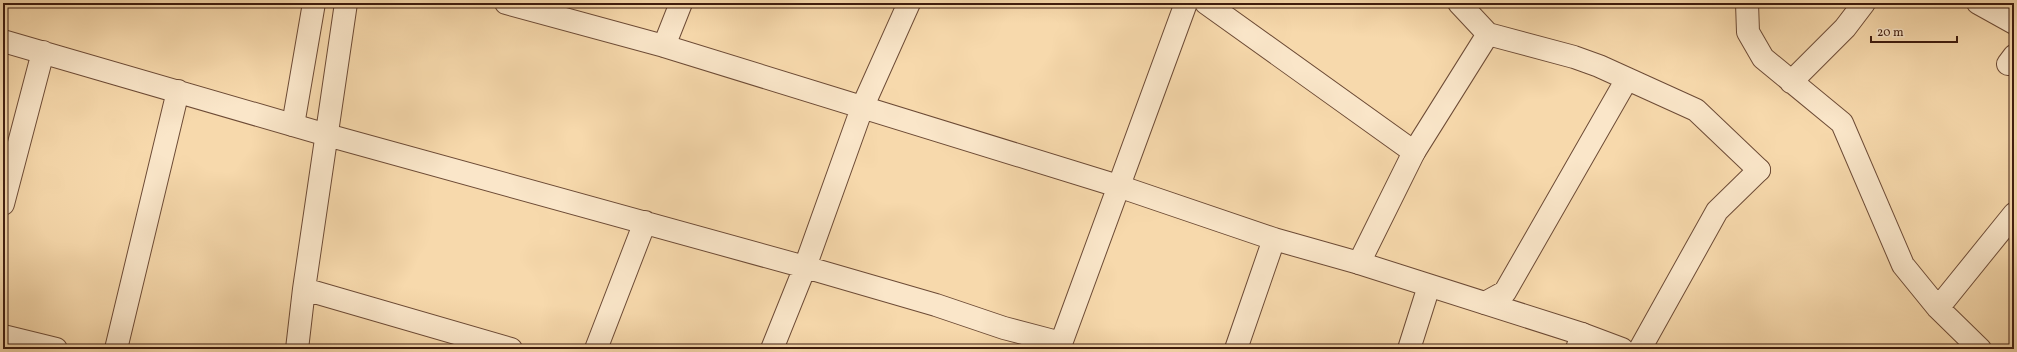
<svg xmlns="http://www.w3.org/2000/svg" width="2017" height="352" font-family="Vollkorn,serif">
  <rect width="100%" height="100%" fill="#f7d9ac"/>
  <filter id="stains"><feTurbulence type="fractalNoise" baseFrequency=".005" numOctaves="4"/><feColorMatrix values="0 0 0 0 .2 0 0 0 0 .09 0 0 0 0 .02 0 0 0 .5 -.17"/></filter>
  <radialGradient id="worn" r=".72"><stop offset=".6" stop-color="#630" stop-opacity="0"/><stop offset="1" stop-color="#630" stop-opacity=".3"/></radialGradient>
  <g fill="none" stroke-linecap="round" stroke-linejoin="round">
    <g stroke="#6d4b36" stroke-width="24">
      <path id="minor" d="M 506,3 L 664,46 L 1118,186 L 1274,239 L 1359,263
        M 1206,3 L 1414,152
        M 1459,3 L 1488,34 L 1574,57 L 1599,66 L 1696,110 L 1759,170
        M 1747,3 L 1748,32 L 1763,58 L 1842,123 L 1903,265 L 1938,308 L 1980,349
        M 1978,3 L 2014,23
        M 3,41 L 327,135 L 805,267 L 936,305 L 1004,328 L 1061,343
        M 664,46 L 681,3
        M 2008,64 L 2014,56
        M 1791,82 L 1845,28 L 1864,3
        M 3,204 L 43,52
        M 304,289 L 346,3
        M 1485,303 L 1505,292 L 1627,79
        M 1938,308 L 2014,214
        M 3,336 L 56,349
        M 116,349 L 178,91
        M 297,349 L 304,289 L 511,349
        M 596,349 L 645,222
        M 772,349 L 805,267 L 862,108 L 909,3
        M 1059,349 L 1186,3
        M 1236,349 L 1274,239
        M 1409,349 L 1429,286
        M 1577,349 L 1582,334"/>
    </g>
    <g stroke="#6d4b36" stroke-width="24">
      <path id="tertiary" d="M 1488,34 L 1414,152 L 1359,263 L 1582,334 L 1622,349
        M 293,125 L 314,3
        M 1640,349 L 1717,211 L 1759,170"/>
    </g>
    <use href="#minor" stroke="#fae6c9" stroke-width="22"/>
    <use href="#tertiary" stroke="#fae6c9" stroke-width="22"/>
  </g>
  <rect width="2017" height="352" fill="none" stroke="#f7d9ac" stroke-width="16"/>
  <rect x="4" y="4" width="2009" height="344" fill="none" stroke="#3f1c0e" stroke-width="2"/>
  <rect x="8" y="8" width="2001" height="336" fill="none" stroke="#3f1c0e"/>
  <path d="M1871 36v6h86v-6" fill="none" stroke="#3f1c0e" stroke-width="2"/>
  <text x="1877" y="36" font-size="12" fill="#3f1c0e" stroke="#fae6c9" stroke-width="3" paint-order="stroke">20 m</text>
  <rect width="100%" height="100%" filter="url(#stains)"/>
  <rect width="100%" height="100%" fill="url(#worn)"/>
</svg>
